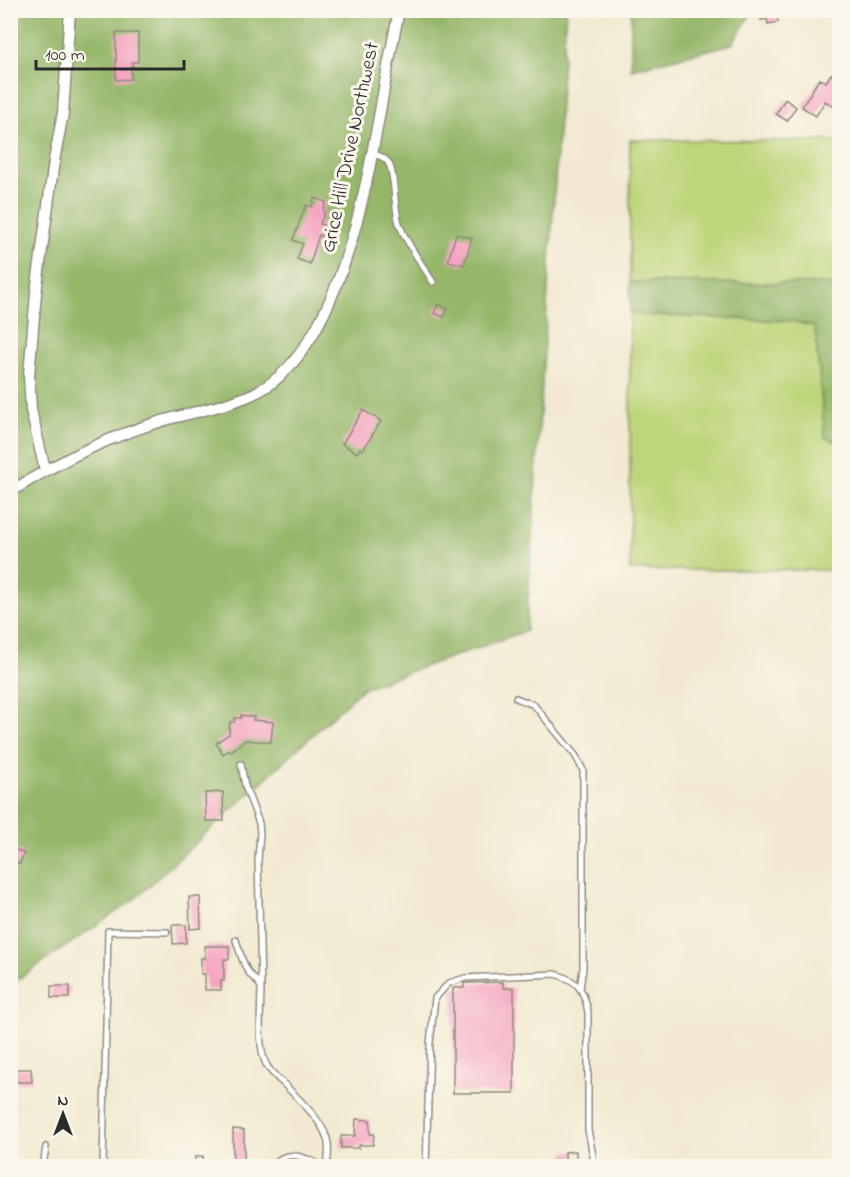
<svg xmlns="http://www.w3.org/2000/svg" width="850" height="1177" font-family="'Indie Flower',sans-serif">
  <rect width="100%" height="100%" fill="#fbf7ec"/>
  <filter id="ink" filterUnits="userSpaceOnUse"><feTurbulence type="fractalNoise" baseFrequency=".0167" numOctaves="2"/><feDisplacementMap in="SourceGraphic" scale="12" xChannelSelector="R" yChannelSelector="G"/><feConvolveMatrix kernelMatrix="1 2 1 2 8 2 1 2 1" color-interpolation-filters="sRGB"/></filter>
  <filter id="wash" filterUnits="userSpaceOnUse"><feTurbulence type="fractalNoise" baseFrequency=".008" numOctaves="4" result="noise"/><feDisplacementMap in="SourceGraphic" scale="24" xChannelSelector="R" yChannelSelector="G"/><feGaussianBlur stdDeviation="1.35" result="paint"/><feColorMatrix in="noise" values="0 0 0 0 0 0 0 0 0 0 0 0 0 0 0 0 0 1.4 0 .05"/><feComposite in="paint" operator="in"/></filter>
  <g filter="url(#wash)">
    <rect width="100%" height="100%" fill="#f2e9d0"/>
    <path fill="#bed67a" stroke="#748052" stroke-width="1.5" d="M 630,140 L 839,141 L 839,284 L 630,282 Z
      M 630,312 L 642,315 L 792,321 L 815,327 L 825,437 L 836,442 L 839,443 L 839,570 L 630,570 Z"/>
    <path fill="#96b76a" stroke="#60714a" stroke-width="1.5" d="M 11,11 L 566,11 L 526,631 L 363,688 L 135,899 L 11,984 Z
      M 631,11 L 631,10 L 753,11 L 732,44 L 631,69 Z
      M 630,282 L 839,284 L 839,443 L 825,437 L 815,327 L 792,321 L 642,315 L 630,312 Z"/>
    <g id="blocks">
      <path fill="#f4a4c0" d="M 760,10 L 776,10 L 778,22 L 768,24 L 767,19 L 761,20 Z
        M 116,33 L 138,33 L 138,62 L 132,62 L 133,66 L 131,66 L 131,79 L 116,80 Z
        M 831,74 L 840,79 L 840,110 L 825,101 L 816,116 L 802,107 L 819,79 L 826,82 Z
        M 785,99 L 796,107 L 787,121 L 776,114 Z
        M 314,198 L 326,202 L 323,211 L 325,212 L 320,224 L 329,226 L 325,237 L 319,235 L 310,264 L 297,259 L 303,244 L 293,240 L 306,205 L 312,207 Z
        M 456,234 L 472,238 L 464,265 L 448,261 Z
        M 438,304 L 448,309 L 444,317 L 434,313 Z
        M 363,410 L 381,421 L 363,450 L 360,448 L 357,453 L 342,444 Z
        M 241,715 L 254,717 L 253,720 L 273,722 L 271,742 L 245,740 L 230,752 L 229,750 L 223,754 L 216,743 L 229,734 L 230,722 L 234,722 L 235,718 L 241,718 Z
        M 223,792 L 224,821 L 206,821 L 205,793 Z
        M 10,848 L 24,853 L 20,864 L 10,861 Z
        M 189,897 L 200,897 L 201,928 L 190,929 Z
        M 172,925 L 186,925 L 186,943 L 173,944 Z
        M 205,946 L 229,946 L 229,959 L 224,959 L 224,981 L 221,981 L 221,990 L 205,990 L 205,974 L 201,974 L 201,958 L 205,958 Z
        M 503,982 L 503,988 L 514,988 L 514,1093 L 453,1093 L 453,988 L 464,988 L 464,983 L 466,983 Z
        M 51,986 L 70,986 L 69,998 L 51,998 Z
        M 16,1069 L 31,1069 L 32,1082 L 16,1082 Z
        M 356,1119 L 370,1120 L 370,1134 L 374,1134 L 373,1145 L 359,1145 L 359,1148 L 341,1148 L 341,1136 L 355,1136 Z
        M 233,1129 L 244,1130 L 244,1161 L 233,1161 Z
        M 576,1151 L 576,1160 L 565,1161 L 565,1152 Z
        M 203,1156 L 204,1166 L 195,1166 L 195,1157 Z"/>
    </g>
  </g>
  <g filter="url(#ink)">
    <use href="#blocks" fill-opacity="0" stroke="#8e8a7e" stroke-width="1.5"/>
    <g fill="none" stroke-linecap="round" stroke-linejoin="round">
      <g stroke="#8e8a7e" stroke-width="8">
        <path id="service" d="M 372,154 C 378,155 384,157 388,162 C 396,174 393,209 400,226 C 408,246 422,264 433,282
          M 516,698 L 534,705 L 575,755 L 583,770 L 583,968 L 580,989
          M 241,764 L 245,786 L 259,823 L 260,833 L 258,860 L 261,985
          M 236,940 C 239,950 242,961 247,970 C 251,977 257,980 261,987 C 261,1007 257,1047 266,1064 C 270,1072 278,1079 285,1085 C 299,1100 325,1122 328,1143 C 329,1151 328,1159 327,1166
          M 43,1166 L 46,1147
          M 103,1166 L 108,931 L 167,932
          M 273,1166 C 286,1148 306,1157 322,1166
          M 426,1166 L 430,1043 L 435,998 L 449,983 L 465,978 L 555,974 C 578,980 584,990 588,1012 L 588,1130 L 595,1166"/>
      </g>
      <g stroke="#8e8a7e" stroke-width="13">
        <path id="minor" d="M 45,470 L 31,410 L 29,375 L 36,293 L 54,161 L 63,113 L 70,10
          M 10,492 C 59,461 107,437 162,421 C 192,412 225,407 253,394 C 339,354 367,184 382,100 C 387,70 393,40 399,10"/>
      </g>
      <use href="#service" stroke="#fff" stroke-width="5"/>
      <use href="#minor" stroke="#fff" stroke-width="10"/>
    </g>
  </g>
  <g text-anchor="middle" stroke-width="6" stroke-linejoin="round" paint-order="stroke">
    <g font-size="21" fill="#2b2b2b" stroke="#fbf7ec">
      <text transform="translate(349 147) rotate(-78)" y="7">Grice Hill Drive Northwest</text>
    </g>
  </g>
  <rect width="850" height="1177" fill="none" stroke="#fbf7ec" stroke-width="36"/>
  <g transform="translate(63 1114)" stroke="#fbf7ec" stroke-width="4.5" paint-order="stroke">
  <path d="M0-4.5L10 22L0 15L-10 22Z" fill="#2b2b2b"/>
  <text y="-9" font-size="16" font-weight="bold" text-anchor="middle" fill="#2b2b2b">N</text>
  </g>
  <path d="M36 60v9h148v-9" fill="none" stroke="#2b2b2b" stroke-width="3"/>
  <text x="45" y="60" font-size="18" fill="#2b2b2b" stroke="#fbf7ec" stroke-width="4.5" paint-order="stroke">100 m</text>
</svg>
